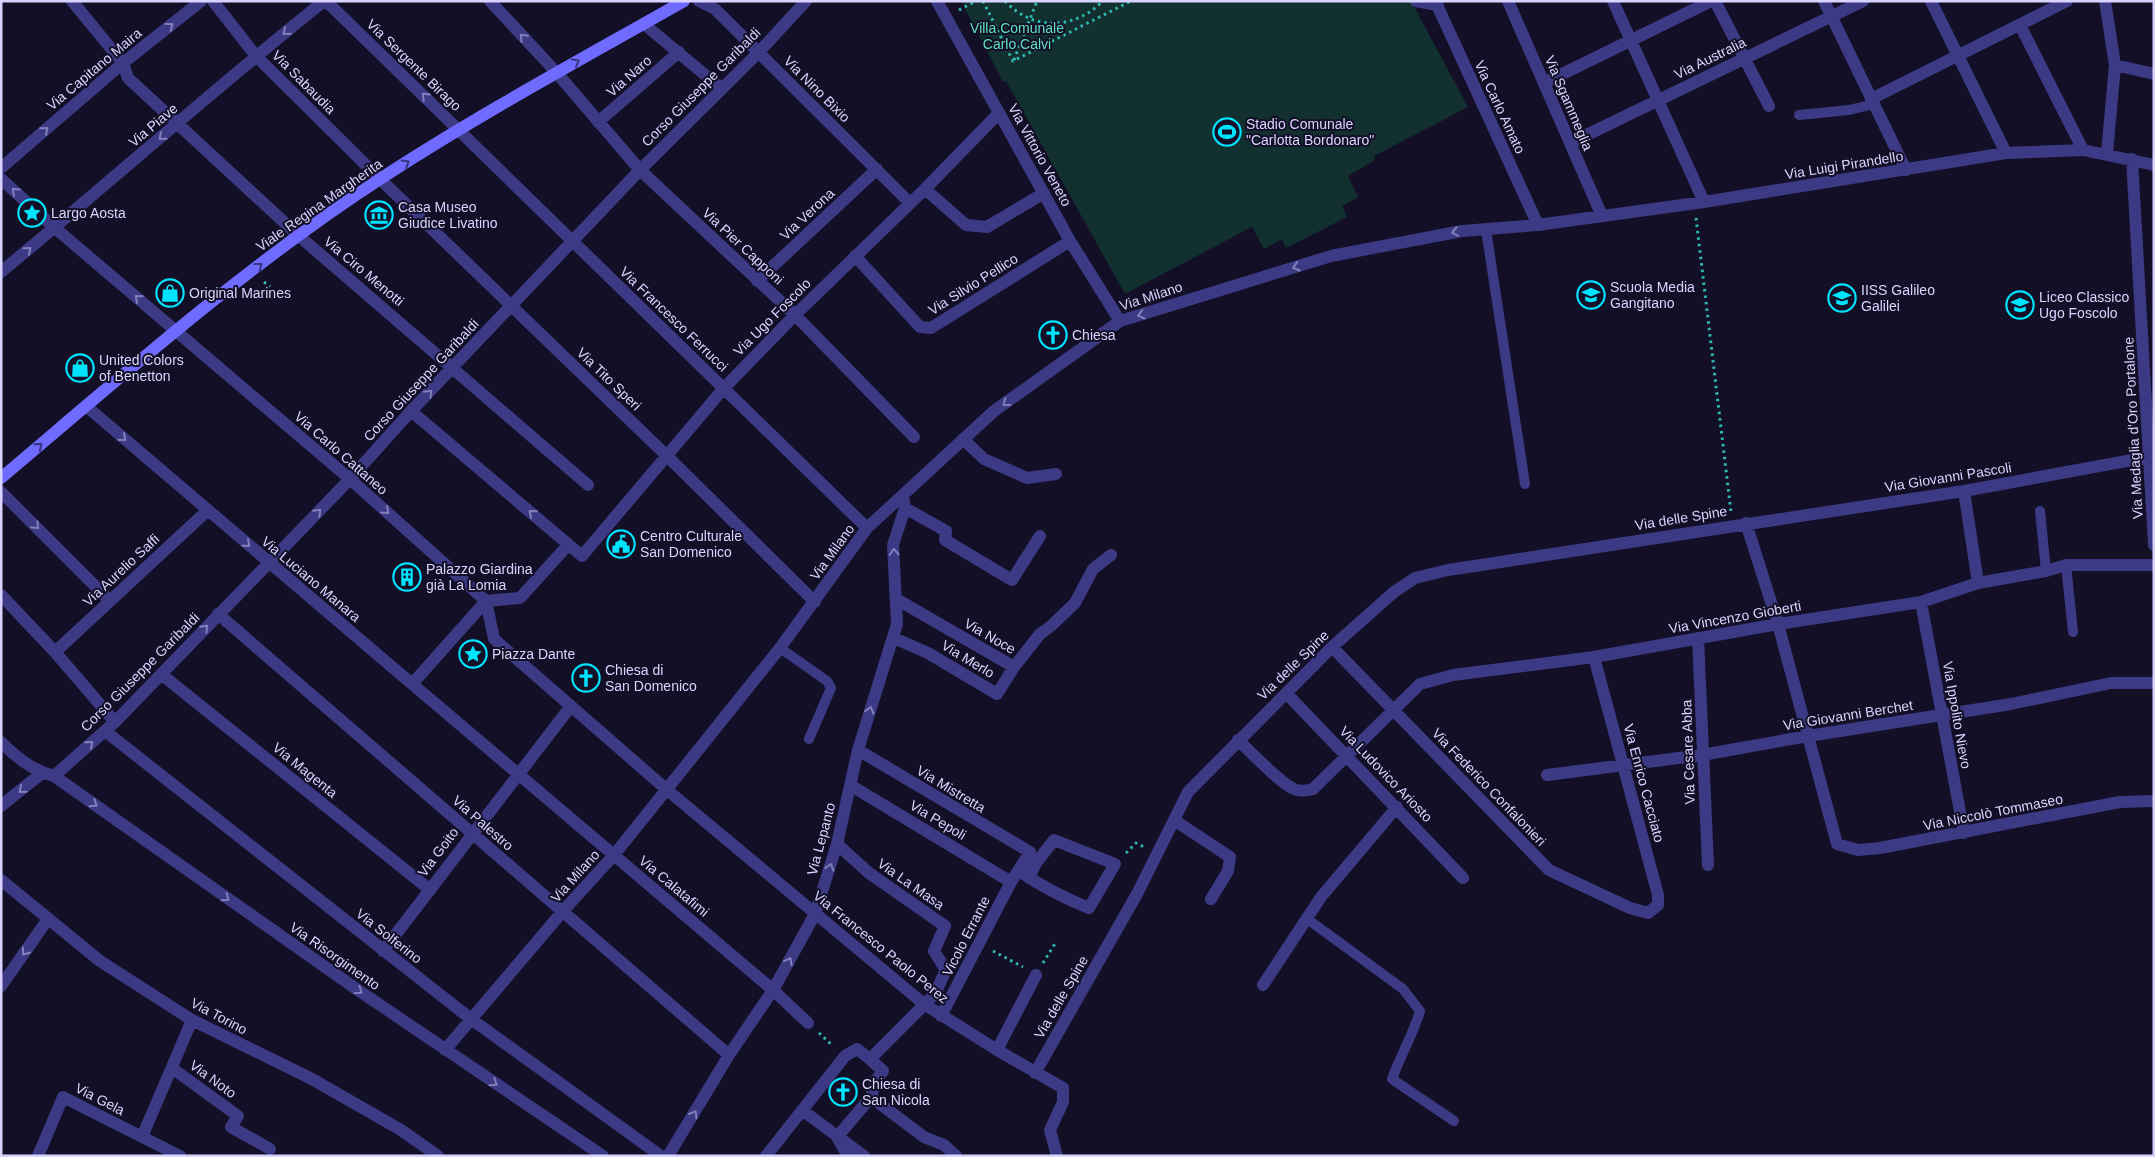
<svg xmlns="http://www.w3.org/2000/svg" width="2155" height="1157" font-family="Helvetica,sans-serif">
  <rect width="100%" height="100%" fill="#130f26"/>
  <path fill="#12302f" d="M 961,1 L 1411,1 L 1468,107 L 1374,156 L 1375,160 L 1348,176 L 1358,197 L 1342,206 L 1347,217 L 1286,248 L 1282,239 L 1264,249 L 1252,227 L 1125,294 L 1006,81 L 1003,82 Z"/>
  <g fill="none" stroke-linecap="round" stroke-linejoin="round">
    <path stroke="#2fb8b0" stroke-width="3" stroke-dasharray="2.5 4" stroke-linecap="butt" d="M 983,1 L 1013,61 L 1131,1
      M 1005,1 C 1033,31 1074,30 1103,1
      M 959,10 L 976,1
      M 1014,60 L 1037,1
      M 1696,218 L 1731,512
      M 264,282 L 270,287
      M 1126,853 L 1136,843 L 1144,847
      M 993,951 L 1023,967
      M 1043,963 L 1056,942
      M 819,1033 L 833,1046"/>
    <path stroke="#3d3a85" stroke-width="10" d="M 1799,115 L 1849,110 L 1874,104
      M 1486,230 L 1525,484
      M 2040,511 L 2046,571
      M 2066,565 L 2073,632
      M 780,648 L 827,681 L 831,688 L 809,739
      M 1306,918 L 1403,989 L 1420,1011 C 1413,1035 1400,1056 1392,1079 L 1454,1121"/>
    <path stroke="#3d3a85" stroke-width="12" d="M 72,1 L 123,63 L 128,78 L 299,236 L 588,485
      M 213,1 L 256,56 L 380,179 L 667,456 L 815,602
      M 326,1 L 867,528
      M 490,1 L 556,72 L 640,170 L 795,315 L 914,437
      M 699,1 L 715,9 L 910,203
      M 937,1 L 1070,241 L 1120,321
      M 1416,1 L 1437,5
      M 1438,1 L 1437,5 L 1538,225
      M 1508,1 L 1602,216
      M 1613,1 L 1704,202
      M 1715,1 L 1769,106
      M 1824,1 L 1906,170
      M 1931,1 L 2006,153
      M 2105,1 L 2115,65 L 2107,153
      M 644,24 L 722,89
      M 2020,25 L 2083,150
      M 2115,65 L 2154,74
      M 1544,83 L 1711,1
      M 1871,99 L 2067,1
      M 598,122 L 679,52
      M 1570,143 L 1863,1
      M 2132,159 L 2154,545
      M 1,168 L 123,63 L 201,1
      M 1,179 L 55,228 L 350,479 L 486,601
      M 925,189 L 966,225 L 987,227 L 1044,193
      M 855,256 L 920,327 L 931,328 L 1070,241
      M 1,272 C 109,183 214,89 324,1
      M 757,281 L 877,169
      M 86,406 C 314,602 544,795 773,990 L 808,1023
      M 411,411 L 582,556 L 724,388 L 795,315 L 925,189 L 999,113
      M 963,439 L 984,459 L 1027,478 L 1056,474
      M 1964,491 L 1978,583
      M 1,492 L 110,601
      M 905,508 L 946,531 L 945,540 L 1012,580 L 1040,536
      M 1746,523 L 1778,624 L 1837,844 L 1858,850 L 1880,848 L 2120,802 L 2154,801
      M 1,595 L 55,652 L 115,722
      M 898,600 L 1014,667 L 1040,634 L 1051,626 L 1075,603 L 1093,569 L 1111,555
      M 486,601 L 494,639 L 666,789 L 924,1004 L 997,1050 L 1063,1088 L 1063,1102 L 1050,1130 L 1057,1156
      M 1921,602 L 1964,833
      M 218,614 L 729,1055
      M 894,638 L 928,653 L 997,694 L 1014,667
      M 1698,638 L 1708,865
      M 1332,647 L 1549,870 L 1630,908 L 1648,913 L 1658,905 L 1658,895 L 1594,657
      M 55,652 L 208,510
      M 161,674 L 429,889
      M 413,683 L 486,601 L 520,598 L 568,545
      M 1286,693 L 1463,878
      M 105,731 L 471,1019 L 661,1156
      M 1238,740 C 1250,751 1281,784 1294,789 C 1300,792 1306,791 1313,789 L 1420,684 L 1453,675 L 1594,657 L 1778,624 L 1921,602 L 1978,583 L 2046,571 L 2066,565 L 2154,565
      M 1,742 C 17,758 32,770 54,776 L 355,988 L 603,1156
      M 858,750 L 1030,852 L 1011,882 L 941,1016
      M 1547,775 L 1702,755 L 1808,736 L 2011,704 L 2111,683 L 2154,683
      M 54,776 L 115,722 L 350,479 L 411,411 L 640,170 L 759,52 L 806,1
      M 850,785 L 1011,882
      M 1,806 L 42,773
      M 1174,820 L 1230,857 L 1228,871 L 1211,899
      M 1019,871 C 1041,886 1064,898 1089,908 L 1115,864 L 1054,840 L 1036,863 L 1029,878
      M 1,880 L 100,961 L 192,1020 L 312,1079 L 401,1130 L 438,1156
      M 383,951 L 571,706
      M 1263,985 L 1321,897 L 1397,807
      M 1,986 L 48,919
      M 445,1050 L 563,911 L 614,855 L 780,648 L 867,528 L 994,411 L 1120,321 L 1331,256 L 1462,231 L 1538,225 L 1704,202 L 2006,153 L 2083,150 L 2154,165
      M 997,1050 L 1036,975
      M 172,1068 L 238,1116 L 231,1127 L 270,1149
      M 1035,1073 L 1137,894 L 1188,792 L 1332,647 L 1394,592 L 1415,578 L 1448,570 L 1964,491 L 2154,456
      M 871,1097 L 924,1137 L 944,1145 L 956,1156
      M 802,1110 L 864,1156
      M 142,1137 L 192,1020
      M 38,1156 L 63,1097 L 180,1156
      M 668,1156 L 729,1055 L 773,990 L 815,914 L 837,844 L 858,750 L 897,624 L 893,545 L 905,508 L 903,496
      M 766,1156 L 845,1056 L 857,1049 L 870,1059 L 935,994 L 946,970 L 934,951 L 945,926 L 869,873 L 837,844
      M 848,1156 L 837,1137 L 871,1097 L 876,1080 L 883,1071 L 870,1059"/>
    <path stroke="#6f6bff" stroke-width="12" d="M 1,478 C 124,374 245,267 380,179 C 478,115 582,59 684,1"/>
  </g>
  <defs><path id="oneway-chevron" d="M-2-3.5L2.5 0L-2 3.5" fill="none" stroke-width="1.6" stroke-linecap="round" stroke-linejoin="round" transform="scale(1.25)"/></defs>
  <g stroke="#837fbc">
    <use href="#oneway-chevron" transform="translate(170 26) rotate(-38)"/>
    <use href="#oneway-chevron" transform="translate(286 32) rotate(141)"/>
    <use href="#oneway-chevron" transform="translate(523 37) rotate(-133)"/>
    <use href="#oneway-chevron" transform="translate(425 96) rotate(-136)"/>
    <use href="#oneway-chevron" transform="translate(45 130) rotate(-41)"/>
    <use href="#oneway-chevron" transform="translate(162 137) rotate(140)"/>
    <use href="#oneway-chevron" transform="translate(15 191) rotate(-138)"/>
    <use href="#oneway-chevron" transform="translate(1455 232) rotate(169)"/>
    <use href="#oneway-chevron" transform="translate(28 250) rotate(-40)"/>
    <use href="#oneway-chevron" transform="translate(1296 267) rotate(163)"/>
    <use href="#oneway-chevron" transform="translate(138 298) rotate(-140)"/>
    <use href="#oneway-chevron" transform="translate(1141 315) rotate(163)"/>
    <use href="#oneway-chevron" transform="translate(429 393) rotate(-46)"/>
    <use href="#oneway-chevron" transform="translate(1006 403) rotate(144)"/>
    <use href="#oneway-chevron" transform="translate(123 438) rotate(41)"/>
    <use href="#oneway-chevron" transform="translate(386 511) rotate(42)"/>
    <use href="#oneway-chevron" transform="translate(318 512) rotate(-46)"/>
    <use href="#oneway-chevron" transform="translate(532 513) rotate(-140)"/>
    <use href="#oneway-chevron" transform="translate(36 526) rotate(45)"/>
    <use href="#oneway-chevron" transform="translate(247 544) rotate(41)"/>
    <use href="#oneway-chevron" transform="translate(894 552) rotate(-93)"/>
    <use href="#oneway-chevron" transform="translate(205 628) rotate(-46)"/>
    <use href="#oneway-chevron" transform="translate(870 710) rotate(-73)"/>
    <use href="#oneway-chevron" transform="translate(90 744) rotate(-41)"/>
    <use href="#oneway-chevron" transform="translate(22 790) rotate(141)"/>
    <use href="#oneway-chevron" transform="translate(94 804) rotate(35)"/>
    <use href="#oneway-chevron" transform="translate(830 867) rotate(-72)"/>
    <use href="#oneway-chevron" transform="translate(226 898) rotate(35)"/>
    <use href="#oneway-chevron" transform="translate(25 952) rotate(125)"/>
    <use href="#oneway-chevron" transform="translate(789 961) rotate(-61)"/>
    <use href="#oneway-chevron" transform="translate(359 991) rotate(35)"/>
    <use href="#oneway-chevron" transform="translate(494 1083) rotate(34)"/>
    <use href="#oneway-chevron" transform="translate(694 1114) rotate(-59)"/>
  </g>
  <g stroke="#38347d">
    <use href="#oneway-chevron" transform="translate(576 62) rotate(-29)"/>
    <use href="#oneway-chevron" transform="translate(406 163) rotate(-31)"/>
    <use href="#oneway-chevron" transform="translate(259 266) rotate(-38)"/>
    <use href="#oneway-chevron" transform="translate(39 446) rotate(-40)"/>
  </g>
  <defs>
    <g id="stadium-ring" transform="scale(1.4375)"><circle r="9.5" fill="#130f26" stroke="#00e5ff" stroke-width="1.5"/><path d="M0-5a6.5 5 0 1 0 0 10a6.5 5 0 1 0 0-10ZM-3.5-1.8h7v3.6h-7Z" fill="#00e5ff"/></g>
    <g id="sight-ring" transform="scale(1.4375)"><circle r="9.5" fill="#130f26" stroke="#00e5ff" stroke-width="1.5"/><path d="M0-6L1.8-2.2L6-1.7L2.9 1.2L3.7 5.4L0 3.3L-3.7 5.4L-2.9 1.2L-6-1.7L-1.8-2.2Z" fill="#00e5ff"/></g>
    <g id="museum-ring" transform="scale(1.4375)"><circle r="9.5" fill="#130f26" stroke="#00e5ff" stroke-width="1.5"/><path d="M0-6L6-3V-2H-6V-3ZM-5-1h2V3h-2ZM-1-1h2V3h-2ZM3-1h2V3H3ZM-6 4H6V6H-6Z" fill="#00e5ff"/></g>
    <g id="shop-ring" transform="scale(1.4375)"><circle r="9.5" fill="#130f26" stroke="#00e5ff" stroke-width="1.5"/><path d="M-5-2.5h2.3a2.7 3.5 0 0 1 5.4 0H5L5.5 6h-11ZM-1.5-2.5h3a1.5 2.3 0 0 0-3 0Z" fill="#00e5ff"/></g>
    <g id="school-ring" transform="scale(1.4375)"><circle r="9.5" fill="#130f26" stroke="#00e5ff" stroke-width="1.5"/><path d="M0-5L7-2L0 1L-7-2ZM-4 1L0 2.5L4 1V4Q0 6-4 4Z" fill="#00e5ff"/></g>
    <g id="church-ring" transform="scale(1.4375)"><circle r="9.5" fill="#130f26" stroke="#00e5ff" stroke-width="1.5"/><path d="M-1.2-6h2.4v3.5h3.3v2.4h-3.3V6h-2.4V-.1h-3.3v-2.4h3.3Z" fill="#00e5ff"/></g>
    <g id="civic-ring" transform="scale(1.4375)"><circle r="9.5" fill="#130f26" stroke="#00e5ff" stroke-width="1.5"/><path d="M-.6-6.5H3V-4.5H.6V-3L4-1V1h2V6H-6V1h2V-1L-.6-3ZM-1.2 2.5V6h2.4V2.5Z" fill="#00e5ff"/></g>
    <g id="building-ring" transform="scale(1.4375)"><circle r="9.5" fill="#130f26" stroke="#00e5ff" stroke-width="1.5"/><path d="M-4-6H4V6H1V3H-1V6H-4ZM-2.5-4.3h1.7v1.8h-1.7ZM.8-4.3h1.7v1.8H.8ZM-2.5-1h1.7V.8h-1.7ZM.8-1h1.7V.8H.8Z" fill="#00e5ff"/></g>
  </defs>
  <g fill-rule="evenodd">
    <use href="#stadium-ring" x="1227" y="132"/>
    <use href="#sight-ring" x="32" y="213"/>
    <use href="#museum-ring" x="379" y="215"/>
    <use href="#shop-ring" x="170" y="293"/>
    <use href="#school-ring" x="1591" y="295"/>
    <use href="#school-ring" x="1842" y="298"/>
    <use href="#school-ring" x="2020" y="305"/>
    <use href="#church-ring" x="1053" y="335"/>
    <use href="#shop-ring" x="80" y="368"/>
    <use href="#civic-ring" x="621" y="544"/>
    <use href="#building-ring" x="407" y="577"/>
    <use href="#sight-ring" x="473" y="654"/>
    <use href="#church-ring" x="586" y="678"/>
    <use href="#church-ring" x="843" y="1092"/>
  </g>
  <g text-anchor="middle" stroke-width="4" stroke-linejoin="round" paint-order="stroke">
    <g font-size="14" fill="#5fe0c0" stroke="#130f26">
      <text x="1017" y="33">Villa Comunale<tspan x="1017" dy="16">Carlo Calvi</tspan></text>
    </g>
    <g font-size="14" fill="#d9d4ff" stroke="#130f26">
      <text transform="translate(1710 58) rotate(-26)" y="5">Via Australia</text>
      <text transform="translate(414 65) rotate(44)" y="5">Via Sergente Birago</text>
      <text transform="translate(94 69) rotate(-40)" y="5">Via Capitano Maira</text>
      <text transform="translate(629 76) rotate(-41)" y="5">Via Naro</text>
      <text transform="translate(304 82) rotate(45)" y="5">Via Sabaudia</text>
      <text transform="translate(701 87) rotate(-45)" y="5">Corso Giuseppe Garibaldi</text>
      <text transform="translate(817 89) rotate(45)" y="5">Via Nino Bixio</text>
      <text transform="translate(1569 103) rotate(67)" y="5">Via Sgammeglia</text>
      <text transform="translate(1500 107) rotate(65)" y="5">Via Carlo Amato</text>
      <text transform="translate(153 125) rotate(-40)" y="5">Via Piave</text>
      <text transform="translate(1040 155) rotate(61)" y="5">Via Vittorio Veneto</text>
      <text transform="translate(1844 165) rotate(-9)" y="5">Via Luigi Pirandello</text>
      <text transform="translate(319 205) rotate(-35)" y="5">Viale Regina Margherita</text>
      <text transform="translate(807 214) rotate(-43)" y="5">Via Verona</text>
      <text transform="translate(743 246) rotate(43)" y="5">Via Pier Capponi</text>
      <text transform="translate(364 271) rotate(40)" y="5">Via Ciro Menotti</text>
      <text transform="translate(973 284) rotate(-32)" y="5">Via Silvio Pellico</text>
      <text transform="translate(1151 296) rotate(-18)" y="5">Via Milano</text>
      <text transform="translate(772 317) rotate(-45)" y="5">Via Ugo Foscolo</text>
      <text transform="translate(674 319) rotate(44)" y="5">Via Francesco Ferrucci</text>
      <text transform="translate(609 379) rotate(44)" y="5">Via Tito Speri</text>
      <text transform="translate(421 380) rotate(-47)" y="5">Corso Giuseppe Garibaldi</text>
      <text transform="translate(2133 428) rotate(-93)" y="5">Via Medaglia d'Oro Portalone</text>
      <text transform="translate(341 453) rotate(41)" y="5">Via Carlo Cattaneo</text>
      <text transform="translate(1948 477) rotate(-9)" y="5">Via Giovanni Pascoli</text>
      <text transform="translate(1681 518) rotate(-9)" y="5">Via delle Spine</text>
      <text transform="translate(832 552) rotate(-54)" y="5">Via Milano</text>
      <text transform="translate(121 570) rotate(-43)" y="5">Via Aurelio Saffi</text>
      <text transform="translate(311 579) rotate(40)" y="5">Via Luciano Manara</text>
      <text transform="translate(1735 617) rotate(-10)" y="5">Via Vincenzo Gioberti</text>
      <text transform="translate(990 636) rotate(30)" y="5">Via Noce</text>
      <text transform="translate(968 659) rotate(31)" y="5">Via Merlo</text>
      <text transform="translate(1293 665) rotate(-44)" y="5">Via delle Spine</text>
      <text transform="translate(140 672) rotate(-45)" y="5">Corso Giuseppe Garibaldi</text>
      <text transform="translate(1848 715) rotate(-9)" y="5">Via Giovanni Berchet</text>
      <text transform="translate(1957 715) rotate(80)" y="5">Via Ippolito Nievo</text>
      <text transform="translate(1688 752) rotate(-92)" y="5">Via Cesare Abba</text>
      <text transform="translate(305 770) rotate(39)" y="5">Via Magenta</text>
      <text transform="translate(1386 774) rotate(46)" y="5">Via Ludovico Ariosto</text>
      <text transform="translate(1644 783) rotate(75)" y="5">Via Enrico Cacciato</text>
      <text transform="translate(1489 787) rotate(46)" y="5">Via Federico Confalonieri</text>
      <text transform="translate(951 789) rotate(31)" y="5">Via Mistretta</text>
      <text transform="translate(1993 812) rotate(-11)" y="5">Via Niccolò Tommaseo</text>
      <text transform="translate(938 820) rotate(31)" y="5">Via Pepoli</text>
      <text transform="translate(483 823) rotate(41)" y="5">Via Palestro</text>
      <text transform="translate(821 839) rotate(-75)" y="5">Via Lepanto</text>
      <text transform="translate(438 852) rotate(-53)" y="5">Via Goito</text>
      <text transform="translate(575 876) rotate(-48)" y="5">Via Milano</text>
      <text transform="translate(911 884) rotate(35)" y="5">Via La Masa</text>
      <text transform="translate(674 886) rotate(40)" y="5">Via Calatafimi</text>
      <text transform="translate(389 936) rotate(38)" y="5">Via Solferino</text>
      <text transform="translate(966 936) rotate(-63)" y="5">Vicolo Errante</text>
      <text transform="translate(881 947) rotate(39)" y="5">Via Francesco Paolo Perez</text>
      <text transform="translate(335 956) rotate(35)" y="5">Via Risorgimento</text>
      <text transform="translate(1061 997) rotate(-60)" y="5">Via delle Spine</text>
      <text transform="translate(219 1016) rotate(28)" y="5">Via Torino</text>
      <text transform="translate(213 1079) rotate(36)" y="5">Via Noto</text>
      <text transform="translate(100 1099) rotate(27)" y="5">Via Gela</text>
    </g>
    <g font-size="14" fill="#d9d4ff" stroke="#130f26" text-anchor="start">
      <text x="1246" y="129">Stadio Comunale<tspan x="1246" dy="16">"Carlotta Bordonaro"</tspan></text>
      <text x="398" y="212">Casa Museo<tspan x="398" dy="16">Giudice Livatino</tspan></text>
      <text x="51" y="218">Largo Aosta</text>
      <text x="1610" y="292">Scuola Media<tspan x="1610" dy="16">Gangitano</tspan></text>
      <text x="1861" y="295">IISS Galileo<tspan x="1861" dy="16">Galilei</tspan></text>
      <text x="189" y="298">Original Marines</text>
      <text x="2039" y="302">Liceo Classico<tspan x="2039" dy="16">Ugo Foscolo</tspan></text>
      <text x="1072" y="340">Chiesa</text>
      <text x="99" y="365">United Colors<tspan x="99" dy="16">of Benetton</tspan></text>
      <text x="640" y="541">Centro Culturale<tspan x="640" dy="16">San Domenico</tspan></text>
      <text x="426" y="574">Palazzo Giardina<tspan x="426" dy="16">già La Lomia</tspan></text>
      <text x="492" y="659">Piazza Dante</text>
      <text x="605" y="675">Chiesa di<tspan x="605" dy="16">San Domenico</tspan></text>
      <text x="862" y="1089">Chiesa di<tspan x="862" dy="16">San Nicola</tspan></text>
    </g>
  </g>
  <rect width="2155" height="1157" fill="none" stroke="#d9d4ff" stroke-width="5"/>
</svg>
